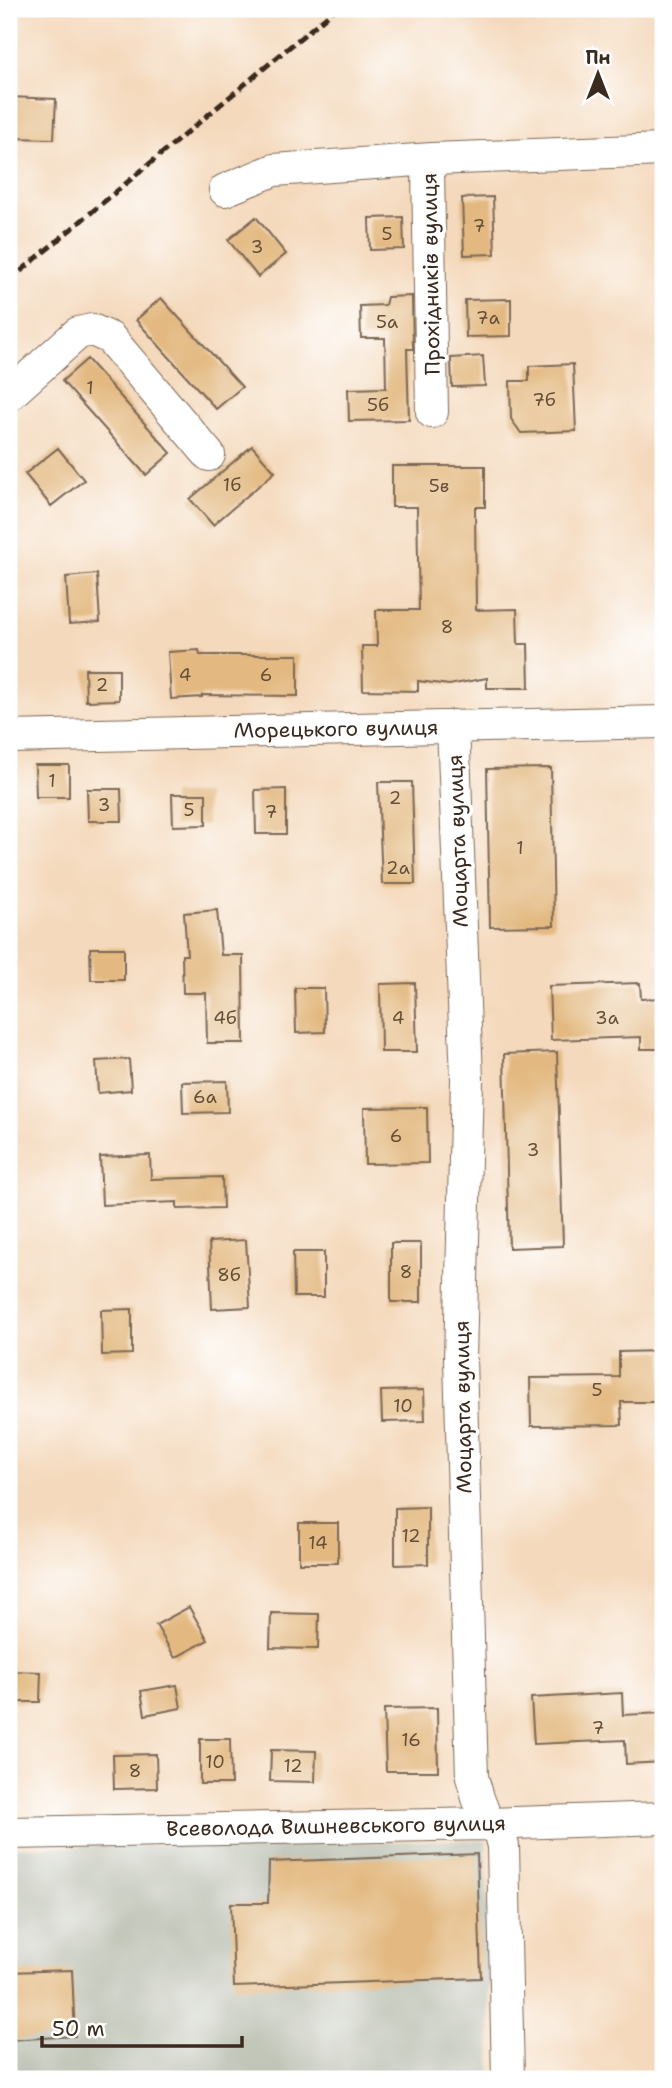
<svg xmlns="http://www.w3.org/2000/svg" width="672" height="2088" font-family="'Shantell Sans',sans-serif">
  <rect width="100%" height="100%" fill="#fff"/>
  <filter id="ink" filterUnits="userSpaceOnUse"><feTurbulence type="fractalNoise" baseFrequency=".0143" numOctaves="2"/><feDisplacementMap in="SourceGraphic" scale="14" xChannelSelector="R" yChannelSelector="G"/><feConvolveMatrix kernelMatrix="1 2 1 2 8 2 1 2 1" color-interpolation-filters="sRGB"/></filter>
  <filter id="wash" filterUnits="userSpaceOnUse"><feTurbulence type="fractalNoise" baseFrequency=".00686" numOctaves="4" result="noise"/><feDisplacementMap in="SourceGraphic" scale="28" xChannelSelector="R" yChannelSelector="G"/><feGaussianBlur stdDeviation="1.57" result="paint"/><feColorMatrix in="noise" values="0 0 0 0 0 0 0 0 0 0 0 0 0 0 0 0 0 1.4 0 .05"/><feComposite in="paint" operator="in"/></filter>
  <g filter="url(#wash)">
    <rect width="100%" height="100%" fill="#f4d9bc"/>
    <path fill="#c2c6b9" d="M 486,1840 L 491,2079 L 9,2079 L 9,1847 Z"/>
    <g id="blocks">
      <path fill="#e3b981" d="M 9,97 L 56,99 L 54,139 L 9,138 Z
        M 493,197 L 495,254 L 464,255 L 462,198 Z
        M 256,217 L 286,254 L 258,277 L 228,240 Z
        M 403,217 L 404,249 L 370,250 L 369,218 Z
        M 412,296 L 413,349 L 407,349 L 409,420 L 349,421 L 348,389 L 386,388 L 385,338 L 361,338 L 360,306 L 385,305 L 387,297 Z
        M 161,298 L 242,387 L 216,409 L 136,320 Z
        M 511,299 L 511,336 L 466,337 L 465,300 Z
        M 483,356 L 485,386 L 452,387 L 451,358 Z
        M 87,359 L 171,453 L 146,475 L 62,381 Z
        M 573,364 L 576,431 L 521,433 L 511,419 L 510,381 L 529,381 L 529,366 Z
        M 252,446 L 275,472 L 213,525 L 190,499 Z
        M 58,448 L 84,480 L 51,506 L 25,474 Z
        M 392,466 L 485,466 L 485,507 L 475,507 L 476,610 L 517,609 L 518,644 L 528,644 L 529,688 L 487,688 L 487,678 L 449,685 L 418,681 L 418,691 L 363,690 L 362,646 L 377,646 L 376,610 L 419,610 L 417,507 L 392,507 Z
        M 97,574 L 100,622 L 69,624 L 66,577 Z
        M 199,650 L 200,655 L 298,655 L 298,696 L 202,695 L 202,697 L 171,699 L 168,652 Z
        M 85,669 L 119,669 L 119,700 L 86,701 Z
        M 35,765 L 69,765 L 69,797 L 36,797 Z
        M 551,768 L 554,926 L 490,927 L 487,769 Z
        M 378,782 L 412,782 L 415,884 L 382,884 Z
        M 87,789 L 121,789 L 122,821 L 88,821 Z
        M 286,789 L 286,834 L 256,834 L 255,790 Z
        M 172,794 L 206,794 L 206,825 L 173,826 Z
        M 217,910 L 221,955 L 243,955 L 244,1043 L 207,1043 L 206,993 L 183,993 L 182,955 L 187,955 L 184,913 Z
        M 90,948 L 124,948 L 124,980 L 91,980 Z
        M 415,983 L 417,1052 L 381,1052 L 380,984 Z
        M 640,983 L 641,999 L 663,998 L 663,1049 L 641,1049 L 641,1037 L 551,1040 L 549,986 Z
        M 295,988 L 324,988 L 325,1032 L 296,1033 Z
        M 557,1052 L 563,1246 L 509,1248 L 504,1054 Z
        M 129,1059 L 131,1090 L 98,1093 L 96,1061 Z
        M 227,1081 L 228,1112 L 183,1113 L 182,1082 Z
        M 427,1107 L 428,1163 L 365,1164 L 364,1108 Z
        M 150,1155 L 151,1179 L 222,1177 L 223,1208 L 177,1209 L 177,1202 L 102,1205 L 100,1157 Z
        M 246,1240 L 250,1307 L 212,1309 L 209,1242 Z
        M 391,1243 L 421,1243 L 421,1302 L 391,1302 Z
        M 293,1252 L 324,1252 L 324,1297 L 294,1297 Z
        M 132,1309 L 132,1354 L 102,1355 L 101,1310 Z
        M 663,1351 L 663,1402 L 621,1402 L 622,1425 L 531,1426 L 530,1378 L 619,1377 L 619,1352 Z
        M 424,1390 L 425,1421 L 382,1422 L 381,1391 Z
        M 428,1507 L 428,1564 L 395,1565 L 395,1508 Z
        M 299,1523 L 338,1523 L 338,1563 L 299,1563 Z
        M 189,1607 L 208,1640 L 175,1658 L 156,1625 Z
        M 271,1613 L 319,1614 L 318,1649 L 270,1648 Z
        M 9,1671 L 41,1672 L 40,1702 L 9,1702 Z
        M 177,1685 L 181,1708 L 145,1715 L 141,1691 Z
        M 622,1693 L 623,1715 L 663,1713 L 663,1762 L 626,1764 L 625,1740 L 534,1744 L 531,1698 Z
        M 437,1708 L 438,1771 L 386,1771 L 384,1709 Z
        M 200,1739 L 230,1739 L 231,1784 L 200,1784 Z
        M 271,1750 L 316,1751 L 315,1782 L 270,1781 Z
        M 156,1754 L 157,1788 L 114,1789 L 113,1755 Z
        M 477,1854 L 481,1978 L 234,1987 L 231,1903 L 268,1903 L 269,1862 Z
        M 72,1970 L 75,2036 L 9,2040 L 9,1972 Z"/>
    </g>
  </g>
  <g filter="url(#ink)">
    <use href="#blocks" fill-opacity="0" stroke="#7c6755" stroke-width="2"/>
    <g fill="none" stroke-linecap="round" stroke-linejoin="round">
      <g stroke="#7c6755" stroke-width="34">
        <path id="minor" d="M 225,190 L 274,170 L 432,159
          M 9,395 L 78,333 L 92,330 L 110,338 L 209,455
          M 432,412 L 428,166 L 432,159 L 663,150
          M 453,726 L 467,1079 L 460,1359 L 472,1777 L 478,1798 L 488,1824 L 499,1831 L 503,1846 L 508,2079
          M 9,737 L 663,722
          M 9,1833 L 488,1824 L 663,1818"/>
      </g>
      <use href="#minor" stroke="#fff" stroke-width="32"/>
      <path stroke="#3b2a1e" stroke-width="5" stroke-dasharray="10 5" stroke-linecap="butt" d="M 9,281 L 335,9"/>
    </g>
  </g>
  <g text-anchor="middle" stroke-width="7" stroke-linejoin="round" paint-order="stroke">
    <g font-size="18" fill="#654e37">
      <text x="479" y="232">7</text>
      <text x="387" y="240">5</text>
      <text x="257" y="253">3</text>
      <text x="488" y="324">7а</text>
      <text x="387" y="328">5а</text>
      <text x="90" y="394">1</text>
      <text x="544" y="406">7б</text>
      <text x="378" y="411">5б</text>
      <text x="232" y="491">1б</text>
      <text x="439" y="492">5в</text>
      <text x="447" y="633">8</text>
      <text x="185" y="681">4</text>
      <text x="266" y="681">6</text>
      <text x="102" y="691">2</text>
      <text x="52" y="787">1</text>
      <text x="395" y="804">2</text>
      <text x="104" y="811">3</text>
      <text x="189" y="816">5</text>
      <text x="271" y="818">7</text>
      <text x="520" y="854">1</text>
      <text x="398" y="874">2а</text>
      <text x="225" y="1024">4б</text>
      <text x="398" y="1024">4</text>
      <text x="607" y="1024">3а</text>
      <text x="205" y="1103">6а</text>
      <text x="396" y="1142">6</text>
      <text x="533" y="1156">3</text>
      <text x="406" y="1278">8</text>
      <text x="229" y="1281">8б</text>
      <text x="597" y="1396">5</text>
      <text x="403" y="1412">10</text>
      <text x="411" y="1542">12</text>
      <text x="318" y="1549">14</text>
      <text x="598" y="1734">7</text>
      <text x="411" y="1746">16</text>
      <text x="215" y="1768">10</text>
      <text x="293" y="1772">12</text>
      <text x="135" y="1777">8</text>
    </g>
    <g font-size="21" fill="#3b2a1e" stroke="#fff">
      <text transform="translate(431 274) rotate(-91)" y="7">Прохідників вулиця</text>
      <text transform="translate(336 729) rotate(-1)" y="7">Морецького вулиця</text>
      <text transform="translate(458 841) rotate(-92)" y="7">Моцарта вулиця</text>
      <text transform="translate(463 1407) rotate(-91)" y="7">Моцарта вулиця</text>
      <text transform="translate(336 1826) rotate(-1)" y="7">Всеволода Вишневського вулиця</text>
    </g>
  </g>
  <rect width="672" height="2088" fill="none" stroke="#fff" stroke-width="35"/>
  <g transform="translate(598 74)" stroke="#ffffff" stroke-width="5" paint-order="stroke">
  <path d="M0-5L12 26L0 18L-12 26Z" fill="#3b2a1e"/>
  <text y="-10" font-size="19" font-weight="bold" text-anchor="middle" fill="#3b2a1e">Пн</text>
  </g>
  <path d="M42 2036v10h200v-10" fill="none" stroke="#3b2a1e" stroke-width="3.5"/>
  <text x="52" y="2036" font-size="21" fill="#3b2a1e" stroke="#ffffff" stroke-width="5" paint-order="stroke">50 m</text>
</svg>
